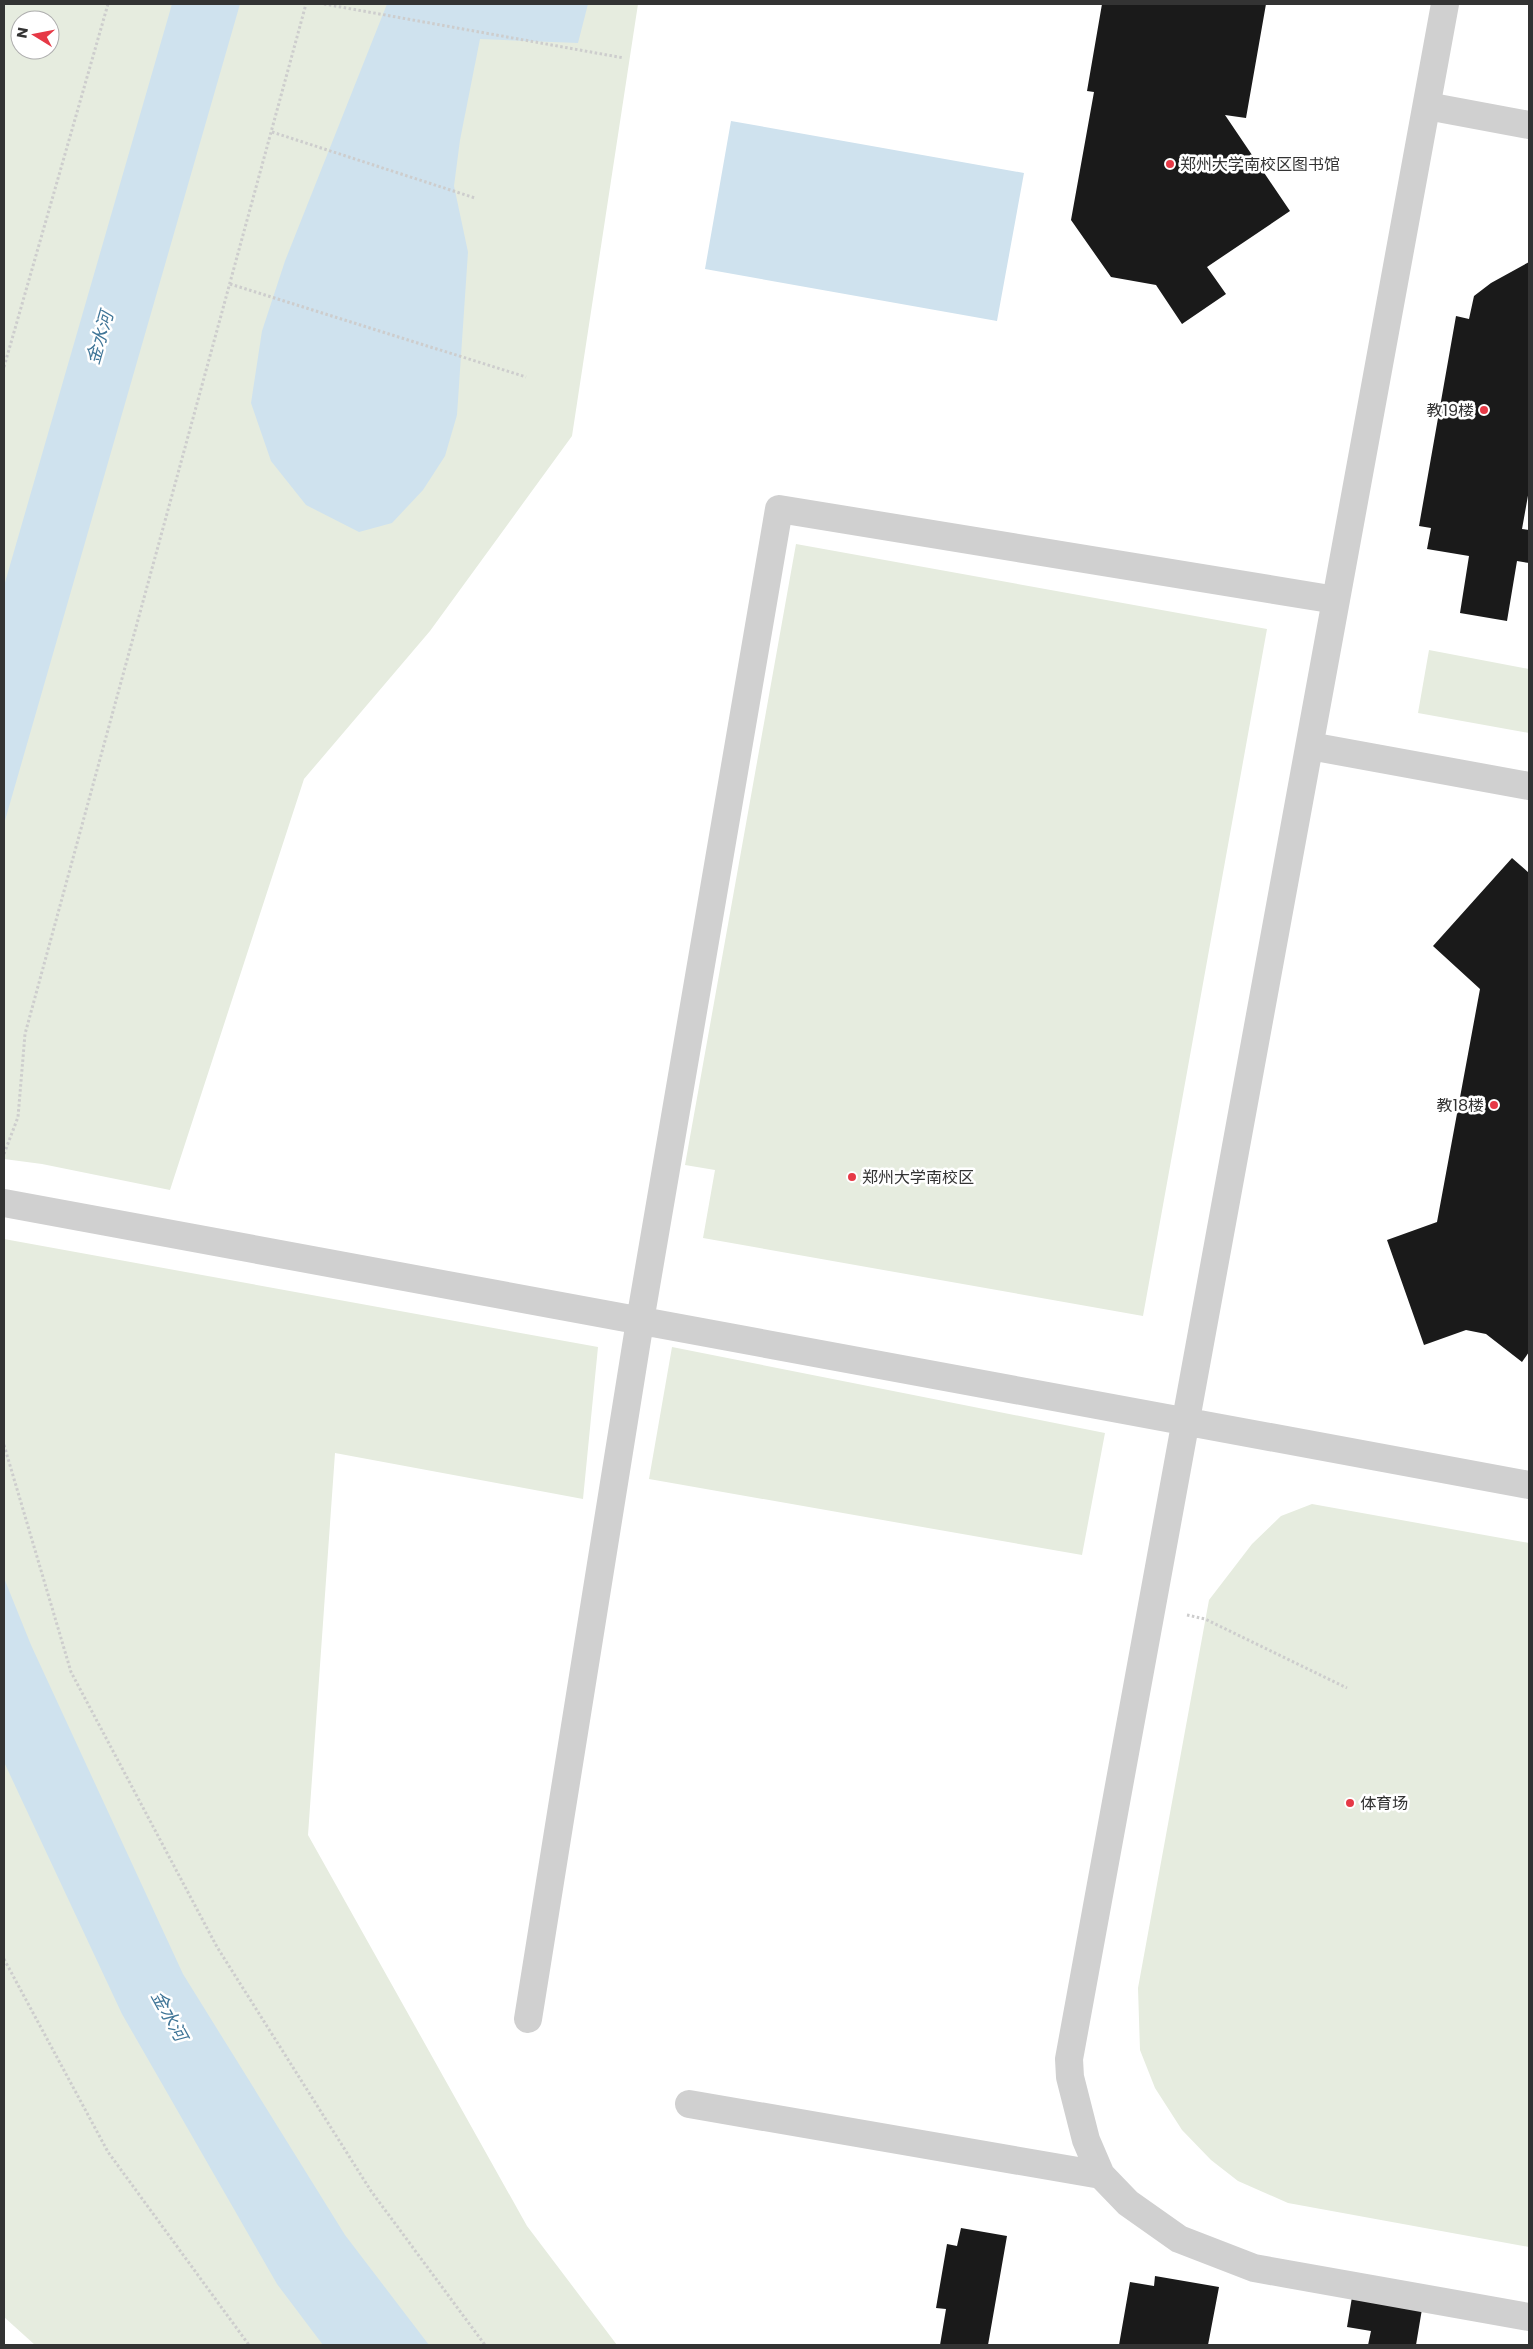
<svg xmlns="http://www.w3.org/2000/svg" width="1533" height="2349" font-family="Poppins,'Noto Sans SC',sans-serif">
  <rect width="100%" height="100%" fill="#fff"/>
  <path fill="#e6ecdf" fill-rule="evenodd" d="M 4,4 L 638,4 L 572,436 L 430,631 L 304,779 L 170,1190 L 42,1164 L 4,1159 ZM 20,20 L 50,20 L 50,50 L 20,50 Z
    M 796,544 L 1267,629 L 1143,1316 L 703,1238 L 715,1170 L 685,1165 Z
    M 1429,650 L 1529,669 L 1529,733 L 1418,713 Z
    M 4,1239 L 598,1347 L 583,1499 L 335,1453 L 308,1835 L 527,2226 L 617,2345 L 35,2345 L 4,2317 Z
    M 672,1347 L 1105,1433 L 1082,1555 L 649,1479 Z
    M 1312,1504 L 1529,1543 L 1529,2247 L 1288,2203 L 1238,2181 L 1211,2160 L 1182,2130 L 1155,2088 L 1140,2050 L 1138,1988 L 1209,1600 L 1252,1544 L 1281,1516 Z"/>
  <path fill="#cfe2ee" d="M 172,4 L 240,4 L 4,824 L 4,586 Z
    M 387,4 L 588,4 L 578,43 L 480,39 L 460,140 L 454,186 L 468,252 L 457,415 L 445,456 L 423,490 L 392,523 L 359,532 L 306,505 L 271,461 L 251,403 L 262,331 L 285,261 Z
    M 731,121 L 1024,173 L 997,321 L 705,269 Z
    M 4,1578 L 31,1645 L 183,1974 L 345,2235 L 429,2345 L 323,2345 L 277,2284 L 122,2014 L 4,1762 Z"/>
  <path fill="#1a1a1a" d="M 1102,4 L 1266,4 L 1246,118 L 1225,115 L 1290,211 L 1207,267 L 1226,294 L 1182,324 L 1156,285 L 1111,277 L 1071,220 L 1094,92 L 1087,91 Z
    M 1529,262 L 1529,490 L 1522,529 L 1529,530 L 1529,563 L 1517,561 L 1507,621 L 1460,613 L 1469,556 L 1427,549 L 1431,528 L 1419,526 L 1456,316 L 1469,319 L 1474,296 L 1491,283 Z
    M 1512,858 L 1529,873 L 1529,1352 L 1522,1362 L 1486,1334 L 1466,1330 L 1424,1345 L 1387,1240 L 1437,1222 L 1480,989 L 1433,946 Z
    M 961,2228 L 1007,2236 L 988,2345 L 940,2345 L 946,2309 L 936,2308 L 947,2244 L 957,2246 Z
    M 1155,2276 L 1219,2287 L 1208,2345 L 1119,2345 L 1130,2282 L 1154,2286 Z
    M 1352,2297 L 1423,2303 L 1416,2345 L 1368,2345 L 1371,2331 L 1347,2327 Z"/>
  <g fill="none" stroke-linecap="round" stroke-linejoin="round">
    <path stroke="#cdcdcd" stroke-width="3" stroke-dasharray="2.5 2.5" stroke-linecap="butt" d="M 324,4 L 624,58
      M 272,132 L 475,198
      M 230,284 L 526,377
      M 4,367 L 108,4
      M 4,1154 L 18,1117 L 25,1034 L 306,4
      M 4,1445 L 71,1672 L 217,1947 L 371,2191 L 485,2345
      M 1187,1615 L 1205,1619 L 1347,1688
      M 4,1959 L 108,2152 L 249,2345"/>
    <path stroke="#d0d0d0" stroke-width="28" d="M 1445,4 L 1069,2059 L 1070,2077 L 1086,2140 L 1101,2175 L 1128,2203 L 1179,2239 L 1254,2268 L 1529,2317
      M 1427,106 L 1529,125
      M 1310,746 L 1529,786
      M 4,1203 L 1529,1485
      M 528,2019 L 640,1321 L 779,509 L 1336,600
      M 689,2104 L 1101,2175"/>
  </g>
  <g fill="#e63946" stroke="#fff" stroke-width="2">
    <circle cx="1170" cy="164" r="5"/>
    <circle cx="1484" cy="410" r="5"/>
    <circle cx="1494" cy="1105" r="5"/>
    <circle cx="852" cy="1177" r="5"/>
    <circle cx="1350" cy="1803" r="5"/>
  </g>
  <g text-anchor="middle" stroke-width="5" stroke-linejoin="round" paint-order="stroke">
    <g font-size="16" fill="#333" stroke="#fff" text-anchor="start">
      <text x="1180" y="170">郑州大学南校区图书馆</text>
      <text x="1474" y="416" text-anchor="end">教19楼</text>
      <text x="1484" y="1111" text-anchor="end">教18楼</text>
      <text x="862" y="1183">郑州大学南校区</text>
      <text x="1360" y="1809">体育场</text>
    </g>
    <g font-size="18" font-style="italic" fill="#3f7597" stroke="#fff">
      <text transform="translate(100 338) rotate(-74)" y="6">金水河</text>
      <text transform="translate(169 2016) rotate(61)" y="6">金水河</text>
    </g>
  </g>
  <rect width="1533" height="2349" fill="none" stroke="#333333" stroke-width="10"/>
  <g transform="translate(35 35) rotate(280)"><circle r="24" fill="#ffffff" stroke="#adadad"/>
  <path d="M0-4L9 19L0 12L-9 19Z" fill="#e63946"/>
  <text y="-8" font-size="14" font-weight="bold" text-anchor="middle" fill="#333333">N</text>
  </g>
</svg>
